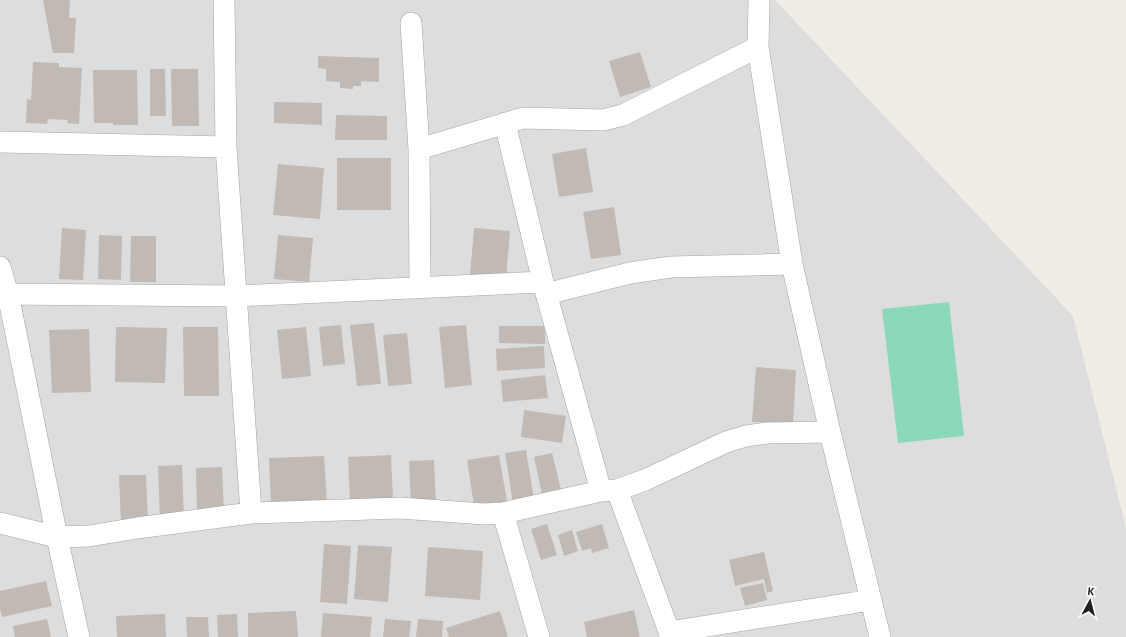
<svg xmlns="http://www.w3.org/2000/svg" width="1126" height="637" font-family="'PT Sans',sans-serif">
  <rect width="100%" height="100%" fill="#f0ede7"/>
  <path fill="#dedddd" d="M 0,0 L 775,0 L 1073,316 L 1126,528 L 1126,637 L 0,637 Z"/>
  <path fill="#8bd9ba" d="M 949,302 L 964,436 L 898,443 L 882,309 Z"/>
  <path fill="#c0b9b4" d="M 43,0 L 70,0 L 69,18 L 76,18 L 74,53 L 53,53 Z
    M 640,52 L 651,87 L 620,97 L 609,61 Z
    M 318,56 L 379,58 L 379,82 L 361,81 L 361,86 L 353,86 L 353,89 L 340,88 L 340,82 L 326,81 L 326,69 L 318,68 Z
    M 33,62 L 59,63 L 59,67 L 82,68 L 79,124 L 67,123 L 68,120 L 48,119 L 47,124 L 26,123 L 27,99 L 31,100 Z
    M 150,69 L 165,69 L 166,116 L 150,116 Z
    M 171,69 L 198,69 L 199,126 L 172,126 Z
    M 93,70 L 137,70 L 138,125 L 113,125 L 113,123 L 94,123 Z
    M 274,102 L 322,103 L 322,125 L 274,123 Z
    M 336,115 L 387,116 L 387,140 L 335,140 Z
    M 586,148 L 593,192 L 559,197 L 552,154 Z
    M 337,158 L 391,158 L 391,210 L 337,210 Z
    M 278,164 L 324,168 L 320,219 L 273,215 Z
    M 614,207 L 621,255 L 591,259 L 583,212 Z
    M 62,228 L 86,230 L 83,280 L 59,279 Z
    M 474,228 L 510,231 L 506,279 L 470,276 Z
    M 99,235 L 122,236 L 121,280 L 98,279 Z
    M 278,235 L 313,238 L 309,282 L 274,279 Z
    M 131,236 L 156,236 L 156,282 L 130,282 Z
    M 374,323 L 381,384 L 357,386 L 350,325 Z
    M 341,325 L 345,364 L 323,366 L 319,327 Z
    M 466,325 L 472,385 L 445,388 L 439,327 Z
    M 499,326 L 545,326 L 545,344 L 499,343 Z
    M 116,327 L 167,328 L 165,383 L 115,382 Z
    M 183,327 L 218,327 L 219,396 L 184,396 Z
    M 306,327 L 311,376 L 282,379 L 277,330 Z
    M 89,329 L 91,392 L 52,393 L 49,330 Z
    M 407,333 L 412,384 L 388,386 L 383,335 Z
    M 544,346 L 545,368 L 497,371 L 496,349 Z
    M 756,367 L 796,370 L 793,424 L 752,422 Z
    M 545,375 L 548,398 L 503,402 L 501,380 Z
    M 524,410 L 566,416 L 562,443 L 521,437 Z
    M 526,450 L 534,500 L 513,503 L 505,453 Z
    M 552,453 L 561,490 L 542,494 L 534,457 Z
    M 391,455 L 393,500 L 350,502 L 348,457 Z
    M 499,455 L 508,507 L 475,512 L 467,460 Z
    M 324,456 L 327,503 L 271,505 L 269,458 Z
    M 434,460 L 436,504 L 411,505 L 409,461 Z
    M 182,465 L 184,517 L 160,518 L 158,466 Z
    M 222,467 L 224,512 L 197,513 L 196,468 Z
    M 119,475 L 146,475 L 148,522 L 121,523 Z
    M 547,524 L 557,555 L 541,560 L 531,529 Z
    M 602,524 L 609,548 L 592,553 L 591,548 L 582,551 L 576,532 Z
    M 572,530 L 578,551 L 564,556 L 558,535 Z
    M 324,544 L 351,546 L 347,604 L 320,602 Z
    M 358,545 L 392,547 L 388,602 L 354,599 Z
    M 428,547 L 483,551 L 480,600 L 425,596 Z
    M 764,552 L 773,591 L 767,593 L 764,579 L 735,586 L 729,560 Z
    M 46,581 L 52,606 L 2,617 L 0,609 L 0,591 Z
    M 763,583 L 767,600 L 745,606 L 740,588 Z
    M 634,610 L 640,637 L 587,637 L 584,622 Z
    M 296,611 L 298,637 L 248,637 L 248,613 Z
    M 500,611 L 508,637 L 449,637 L 446,628 Z
    M 323,613 L 372,617 L 370,637 L 321,637 Z
    M 165,614 L 166,637 L 117,637 L 116,616 Z
    M 237,614 L 238,637 L 218,637 L 217,615 Z
    M 186,617 L 208,617 L 209,637 L 187,637 Z
    M 47,619 L 51,637 L 15,637 L 13,626 Z
    M 385,619 L 411,621 L 409,637 L 383,637 Z
    M 418,619 L 443,621 L 442,637 L 416,637 Z"/>
  <g fill="none" stroke-linecap="round" stroke-linejoin="round">
    <g stroke="#a4a4a4" stroke-width="22">
      <path id="minor" d="M 224,0 L 226,147 L 251,513
        M 411,23 L 419,149 L 420,287
        M 758,47 L 759,0
        M 505,123 L 543,282
        M 0,142 L 226,147
        M 419,149 L 523,118 L 603,120 L 623,115 L 758,47 L 792,264 L 830,432 L 880,637
        M 0,267 L 8,294 L 57,537 L 79,637
        M 0,294 L 236,296 L 543,282 L 601,491
        M 546,294 L 630,273 L 671,267 L 792,264
        M 617,490 L 671,637
        M 503,513 L 539,637
        M 0,523 L 57,537 L 89,536 L 137,528 L 251,513 L 400,508 L 484,514 L 503,513 L 601,491 L 617,490 L 645,480 L 726,442 L 746,436 L 767,433 L 830,432
        M 669,632 L 871,600"/>
    </g>
    <use href="#minor" stroke="#fff" stroke-width="21"/>
  </g>
  <g transform="translate(1090 601) rotate(7)" stroke="#ffffff" stroke-width="3" paint-order="stroke">
  <path d="M0-3L7 15L0 10L-7 15Z" fill="#202020"/>
  <text y="-6" font-size="11" font-weight="bold" text-anchor="middle" fill="#202020">K</text>
  </g>
</svg>
